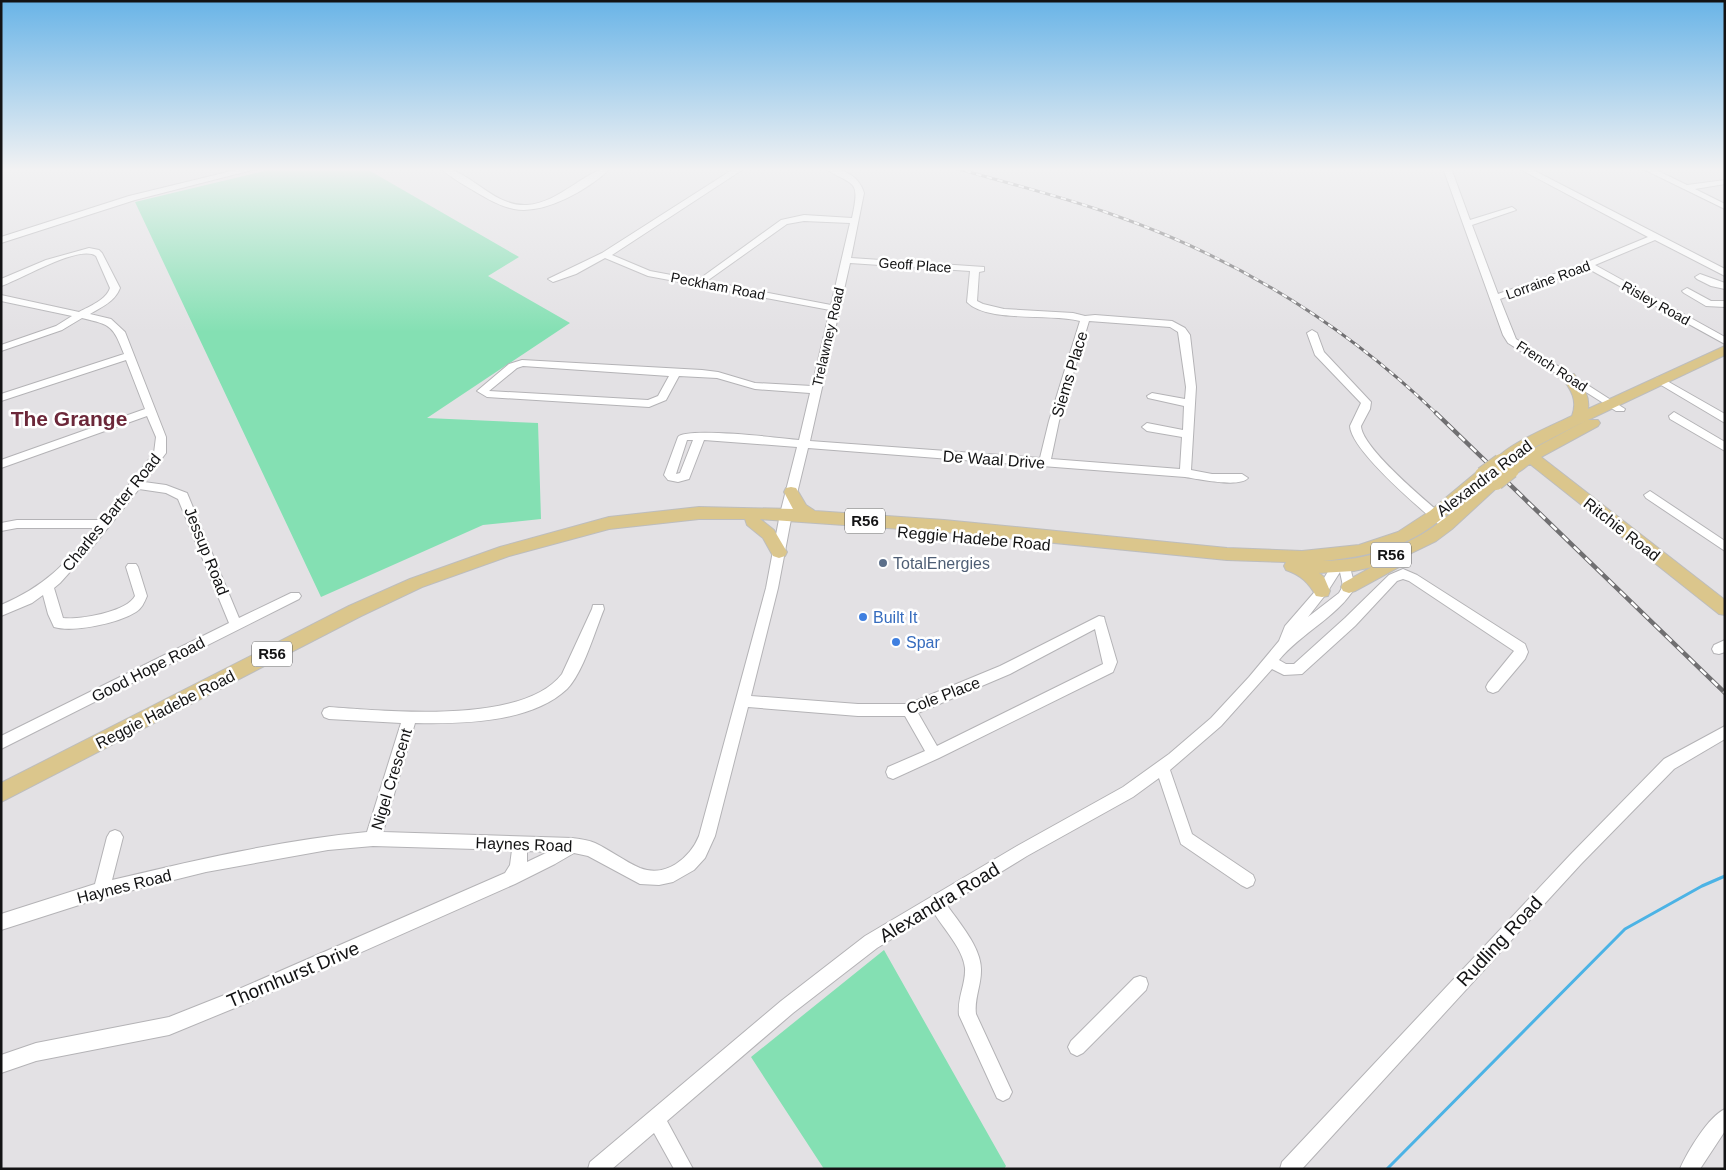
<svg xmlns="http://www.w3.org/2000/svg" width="1726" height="1170" font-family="Arial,sans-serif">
  <rect width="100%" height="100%" fill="#e3e1e4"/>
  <path fill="#84e0b3" d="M 277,168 L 365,168 L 519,257 L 488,276 L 570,323 L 427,418 L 538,423 L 541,519 L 483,525 L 321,597 L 135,202 Z
    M 884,950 L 1006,1166 L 1004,1169 L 824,1169 L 751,1057 Z"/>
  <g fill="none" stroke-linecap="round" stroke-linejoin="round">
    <path stroke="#4cb3e5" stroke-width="3" d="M 1387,1169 L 1625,929 L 1702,886 L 1725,876"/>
    <g stroke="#b4b3b6" stroke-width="2">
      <path id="minor" d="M 244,168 L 260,168 L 135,200 L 1,243 L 1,237 L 129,196 Z
        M 440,168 C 469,168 492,207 527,205 C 560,203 587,168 611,168 C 589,189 545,215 514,209 C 498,206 483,196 469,188 C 459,182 449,176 440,168 Z
        M 735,168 L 745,168 L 612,255 L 650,271 L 698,280 L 781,220 L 804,215 L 852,218 C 861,177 853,187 824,168 C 842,168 859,175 864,193 L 851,258 L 984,267 L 984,271 L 979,272 L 977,301 L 983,304 L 1004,309 L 1073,313 L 1085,316 L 1095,315 L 1172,321 L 1185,328 L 1190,335 L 1196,387 L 1191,470 L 1212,474 L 1242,474 L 1248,478 C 1240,488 1198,479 1185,477 L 808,448 L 792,514 L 778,588 L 751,696 L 858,704 L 908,704 L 1000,666 L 1099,616 L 1104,617 L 1105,621 L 1117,662 L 1113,672 L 939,758 L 893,779 L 888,777 L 886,772 L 888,767 L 925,751 L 905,716 L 858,716 L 748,707 L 715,836 L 705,858 L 694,870 L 673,882 L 659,885 L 640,884 L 588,856 L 574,853 L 555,864 L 515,884 L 242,1005 L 169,1035 L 36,1061 L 1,1073 L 1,1055 L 36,1043 L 169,1017 L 232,992 L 505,873 L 510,865 L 512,850 L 373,846 L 328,850 L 206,872 L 101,898 L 1,930 L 1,914 L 95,884 L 107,837 L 110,832 L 115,830 L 120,832 L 123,837 L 112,880 C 196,860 281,840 367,832 L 401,723 L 329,719 L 324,717 L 322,713 L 324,709 L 329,707 C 388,711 523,725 562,674 L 592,609 L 593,605 L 603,605 L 604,609 C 595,631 583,673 567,689 C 531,723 461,724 415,723 L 383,832 L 572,838 C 580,839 588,840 595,843 C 610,850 624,861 640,868 C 666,878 690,858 699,836 L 766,588 L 780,514 L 797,447 L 704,440 L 689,479 L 678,482 L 668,480 L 664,475 L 678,437 C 686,427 781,438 799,440 L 810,393 L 755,389 L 717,378 L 679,376 L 666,400 L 649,407 L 487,397 L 477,391 L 509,364 L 522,360 L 702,370 L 718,372 L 755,383 L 812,386 L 830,310 L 648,276 L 605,258 L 576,274 L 553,282 L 548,279 L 602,253 ZM 804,221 L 850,223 L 831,305 L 707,281 L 787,224 ZM 850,263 L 970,271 L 967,302 C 987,323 1051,313 1080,321 L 1049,421 L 1040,458 L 810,441 ZM 1089,321 L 1170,327 L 1178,332 L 1186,387 L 1185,399 L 1152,393 L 1147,396 L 1148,398 L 1184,406 L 1183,430 L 1147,423 L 1142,427 L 1147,431 L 1182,437 L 1180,469 L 1051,459 L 1059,421 ZM 523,366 L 669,376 L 658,396 L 648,400 L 489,391 L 517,368 ZM 687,440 L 693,440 L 680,473 L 676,474 ZM 1095,629 L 1103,664 L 937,746 L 918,713 L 1010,674 ZM 527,851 L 548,852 L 527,862 Z
        M 1443,168 L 1451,168 L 1470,220 L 1512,207 L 1516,210 L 1472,225 L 1498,294 L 1585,263 L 1648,237 L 1518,168 L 1529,168 L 1725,269 L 1725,276 L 1655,240 L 1595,265 L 1725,337 L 1725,344 L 1587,268 L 1500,299 L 1516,339 L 1625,409 L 1624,411 L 1616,411 L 1508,343 L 1503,335 Z
        M 1641,168 L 1652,168 L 1687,185 L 1725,180 L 1725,184 L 1695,189 L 1725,204 L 1725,209 Z
        M 89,248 L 99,250 L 102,253 L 120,288 C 115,302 101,307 90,314 L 111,319 L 125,332 L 166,437 L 166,453 L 144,482 L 166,485 L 187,493 L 239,618 L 291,593 L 299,593 L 301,596 L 299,599 L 1,749 L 1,736 L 229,623 L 178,499 L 166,493 L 139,489 L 95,544 L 60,583 L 54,588 L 63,618 C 79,620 127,612 135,596 L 126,567 L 128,564 L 136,564 L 138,567 L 147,596 C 144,603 142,608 136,612 C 119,623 73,633 54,627 L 48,614 L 43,595 L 32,603 L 1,616 L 1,605 C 45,586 65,565 94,528 L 17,528 L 1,531 L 1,523 L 17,520 L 101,520 L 154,453 L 156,437 L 147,416 L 1,468 L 1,460 L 145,409 L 126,360 L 1,401 L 1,394 L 124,354 C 113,326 112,325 82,318 L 62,330 L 1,351 L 1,345 L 56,326 L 72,316 L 1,301 L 1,295 L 79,312 C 90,306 106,300 110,288 L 96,256 C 79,244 20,280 1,286 L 1,279 L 46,260 Z
        M 1700,274 L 1725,283 L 1725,289 L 1711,286 L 1697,279 L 1695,277 Z
        M 1687,288 L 1711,301 L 1725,301 L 1725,307 L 1706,306 L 1684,293 L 1682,291 Z
        M 1312,330 L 1317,333 L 1324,352 L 1371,402 L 1370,409 L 1361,426 C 1362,449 1432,506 1451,522 L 1453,525 L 1451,528 L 1443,528 C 1423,511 1351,451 1350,426 L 1361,403 L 1315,355 L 1307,333 Z
        M 1660,377 L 1725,414 L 1725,423 L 1656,382 L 1655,380 L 1656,378 Z
        M 1674,412 L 1725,442 L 1725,451 L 1670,419 L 1669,416 Z
        M 1650,491 L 1725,541 L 1725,551 L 1646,498 L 1644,495 Z
        M 1345,561 L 1349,563 L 1355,587 C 1340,615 1300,634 1279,660 L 1286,664 L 1294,664 L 1345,618 L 1389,575 L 1403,569 L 1417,575 L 1525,644 L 1528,652 L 1525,659 L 1498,691 L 1493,693 L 1488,691 L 1486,687 L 1488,683 L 1514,651 L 1409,581 L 1403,579 L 1397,581 L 1355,626 L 1302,674 L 1284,675 L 1272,669 L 1221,726 L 1170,770 L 1192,834 L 1253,875 L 1255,880 L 1253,885 L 1247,888 L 1241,885 L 1181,844 L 1159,778 L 1133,797 L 1027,856 L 947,905 C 959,923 982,948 981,971 C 981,986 974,999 976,1014 L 1012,1092 L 1009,1098 L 1003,1101 L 997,1098 L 959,1015 C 957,998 966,984 965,968 C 963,949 944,929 934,913 L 877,948 L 793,1013 L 667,1121 L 693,1169 L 674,1169 L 654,1133 L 612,1169 L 588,1169 L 590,1162 L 781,1001 L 865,936 L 1017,846 L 1123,787 L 1169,754 L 1211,718 L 1249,677 L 1279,641 L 1285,626 L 1318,588 L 1332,565 L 1340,564 ZM 1340,572 L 1343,586 L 1339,593 L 1308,617 L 1326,594 Z
        M 1725,640 L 1725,652 L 1719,654 L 1714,653 L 1712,649 L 1714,645 Z
        M 1725,726 L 1725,739 L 1674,769 L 1581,864 L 1302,1169 L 1280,1169 L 1282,1162 L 1571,854 L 1664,759 Z
        M 1140,976 L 1146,978 L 1148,984 L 1146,990 L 1083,1053 L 1077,1056 L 1071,1053 L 1068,1047 L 1071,1041 L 1134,978 Z
        M 1725,1109 L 1725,1131 L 1700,1169 L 1680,1169 C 1687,1152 1709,1116 1725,1109 Z"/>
    </g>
    <g stroke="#bdbdbd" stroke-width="2">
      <path id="major" d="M 1725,346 L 1725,355 L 1588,420 L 1598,420 L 1600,423 L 1598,426 L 1541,457 L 1725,600 L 1725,615 L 1719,614 L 1530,464 C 1522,469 1516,477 1506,474 L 1504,470 L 1520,456 L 1501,467 L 1496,466 L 1494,462 C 1503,446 1553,425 1572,416 C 1578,400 1571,390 1562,377 L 1564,374 L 1574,374 C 1582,385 1590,395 1588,409 ZM 1587,420 L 1531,450 L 1531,449 Z
        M 1483,470 L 1488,471 L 1490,475 L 1488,479 C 1464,499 1437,527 1409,540 C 1383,553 1352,558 1323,561 C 1367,560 1407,548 1441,521 C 1459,508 1474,492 1491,478 L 1496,477 L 1501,478 L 1503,482 L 1452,529 L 1436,541 L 1399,559 L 1401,563 L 1399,567 L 1355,591 L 1349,593 L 1343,591 L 1341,587 L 1343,583 L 1372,567 L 1354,571 L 1319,573 L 1324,577 L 1330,591 L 1328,596 L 1322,597 L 1316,596 C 1309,583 1301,575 1286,570 L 1284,566 L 1286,562 L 1227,560 L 944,532 L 760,519 L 774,530 L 787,552 L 785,556 L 779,558 L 773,556 L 763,538 L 747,525 L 745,519 L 699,519 L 609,529 L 509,556 L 422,587 L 361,616 L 1,802 L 1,783 L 349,606 L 410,579 L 500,547 L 609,517 L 699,507 L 793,509 L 784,492 L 786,488 L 791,487 L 796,488 L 806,505 L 815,511 L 944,520 L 1227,548 L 1302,551 L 1359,545 L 1398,532 L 1430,511 L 1478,471 Z"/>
    </g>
    <use href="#minor" fill="#fff" fill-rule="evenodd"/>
    <use href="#major" fill="#dbc68c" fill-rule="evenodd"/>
    <g stroke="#706f71" stroke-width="3">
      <path id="rail-far1" d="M 955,168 C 1007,183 1060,196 1111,214 C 1235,257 1344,324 1438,415"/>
    </g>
    <g stroke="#706f71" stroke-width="4.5">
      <path id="rail" d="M 1436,413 L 1725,693"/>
    </g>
    <use href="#rail-far1" stroke="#fff" stroke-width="2" stroke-dasharray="5.5" stroke-linecap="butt"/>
    <use href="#rail" stroke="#fff" stroke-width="2.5" stroke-dasharray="8" stroke-linecap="butt"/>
    <g stroke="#bdbdbd" stroke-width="18" stroke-linecap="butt">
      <path id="major-bridge" d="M 1483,475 L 1501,462
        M 1496,482 L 1511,470"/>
    </g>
    <use href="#major-bridge" stroke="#dbc68c" stroke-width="16"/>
  </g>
  <linearGradient id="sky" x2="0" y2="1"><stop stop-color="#69b4e7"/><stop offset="0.51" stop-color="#f2f2f3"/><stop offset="1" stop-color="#f2f2f3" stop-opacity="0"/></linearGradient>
  <rect width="1726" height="332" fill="url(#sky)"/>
  <circle fill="#5c6f8a" stroke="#fff" stroke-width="2" cx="883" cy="563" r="5"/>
  <g fill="#3f7fe0" stroke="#fff" stroke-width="2">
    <circle cx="863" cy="617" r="5"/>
    <circle cx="896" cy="642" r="5"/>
  </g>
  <g text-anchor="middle" stroke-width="5" stroke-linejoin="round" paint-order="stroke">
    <g font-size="14" fill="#131314" stroke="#fff">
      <text transform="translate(915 265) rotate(4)" y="5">Geoff Place</text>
      <text transform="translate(1548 280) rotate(-20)" y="5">Lorraine Road</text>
      <text transform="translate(718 286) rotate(11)" y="5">Peckham Road</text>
      <text transform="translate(1656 303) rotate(29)" y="5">Risley Road</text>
      <text transform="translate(828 337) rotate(-77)" y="5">Trelawney Road</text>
      <text transform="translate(1552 366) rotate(33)" y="5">French Road</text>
    </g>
    <g fill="#fff" stroke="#5a5a5a" stroke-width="1">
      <rect x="845" y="508.5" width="40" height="25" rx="4"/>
      <rect x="1371" y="542.5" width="40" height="25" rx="4"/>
      <rect x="252" y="641.5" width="40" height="25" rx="4"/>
    </g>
    <g font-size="15" font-weight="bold" fill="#131314">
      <text x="865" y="526">R56</text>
      <text x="1391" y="560">R56</text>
      <text x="272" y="659">R56</text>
    </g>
    <g font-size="16" fill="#131314" stroke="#fff">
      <text transform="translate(1069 374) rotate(-73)" y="6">Siems Place</text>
      <text transform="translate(994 459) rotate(4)" y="6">De Waal Drive</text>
      <text transform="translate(1484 478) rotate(-37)" y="6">Alexandra Road</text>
      <text transform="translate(111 512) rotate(-51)" y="6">Charles Barter Road</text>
      <text transform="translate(1622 529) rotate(38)" y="6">Ritchie Road</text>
      <text transform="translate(974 538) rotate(5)" y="6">Reggie Hadebe Road</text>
      <text transform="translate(207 551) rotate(68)" y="6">Jessup Road</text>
      <text transform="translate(148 669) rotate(-27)" y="6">Good Hope Road</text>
      <text transform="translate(943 695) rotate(-21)" y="6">Cole Place</text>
      <text transform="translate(165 709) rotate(-27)" y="6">Reggie Hadebe Road</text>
      <text transform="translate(391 779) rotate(-73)" y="6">Nigel Crescent</text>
      <text transform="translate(524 844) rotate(2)" y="6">Haynes Road</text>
      <text transform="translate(124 886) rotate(-14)" y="6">Haynes Road</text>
    </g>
    <g font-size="16" fill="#4e5e75" stroke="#fff" text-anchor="start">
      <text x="893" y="569">TotalEnergies</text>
    </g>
    <g font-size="16" fill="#366cbe" stroke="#fff" text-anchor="start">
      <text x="873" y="623">Built It</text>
      <text x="906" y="648">Spar</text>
    </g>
    <g font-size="19" fill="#131314" stroke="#fff">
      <text transform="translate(939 902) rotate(-31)" y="7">Alexandra Road</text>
      <text transform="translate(1499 941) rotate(-47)" y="7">Rudling Road</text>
      <text transform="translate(293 974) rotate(-23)" y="7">Thornhurst Drive</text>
    </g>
    <g font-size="21" font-weight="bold" fill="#6c2739" stroke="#fff">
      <text x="69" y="426">The Grange</text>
    </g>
  </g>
  <rect width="1726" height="1170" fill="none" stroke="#131314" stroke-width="5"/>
</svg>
